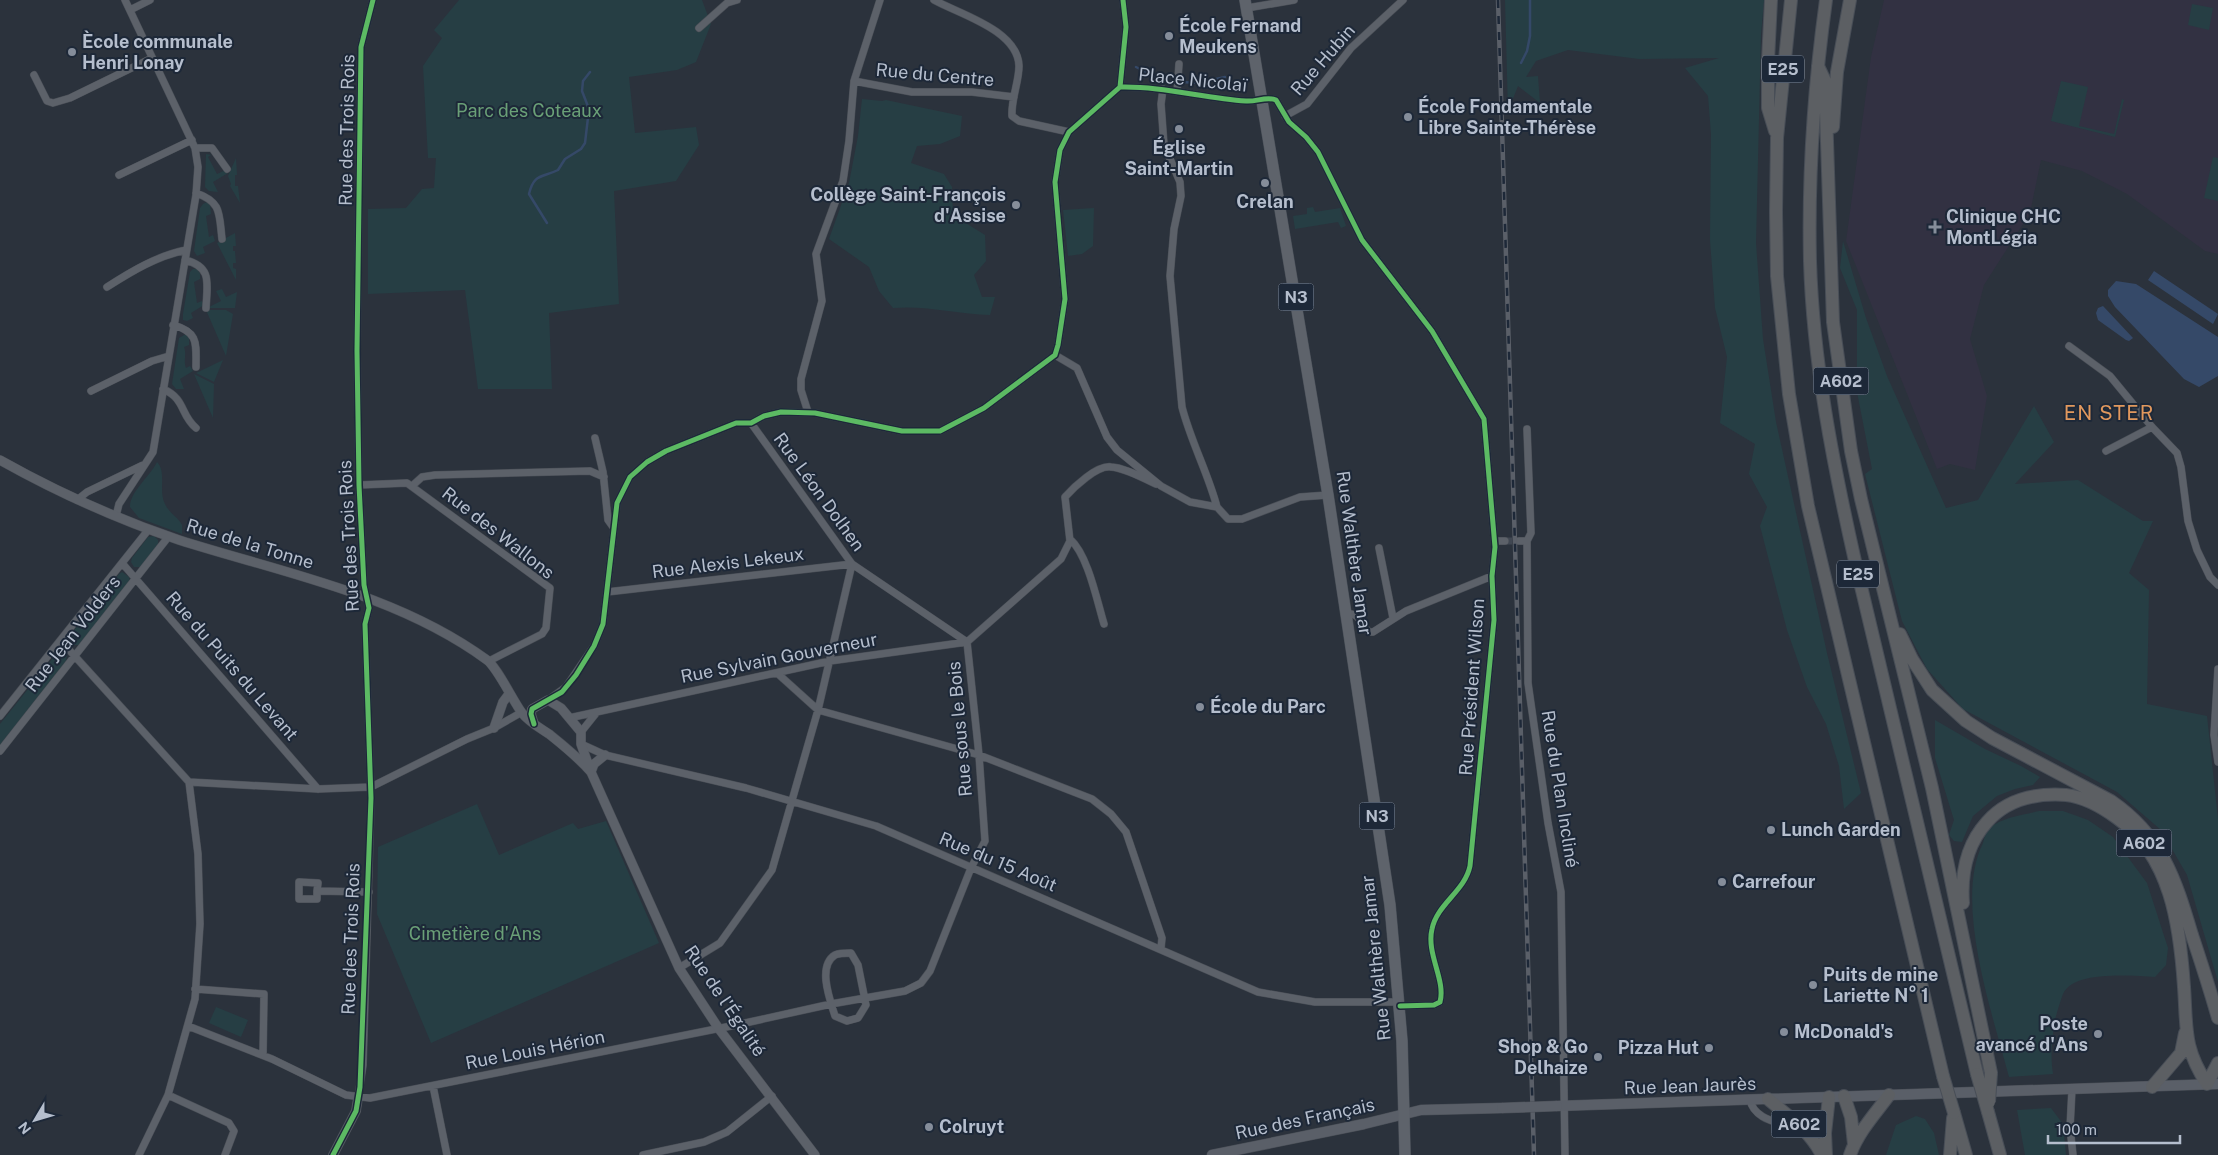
<svg xmlns="http://www.w3.org/2000/svg" width="2218" height="1155" font-family="'Public Sans',sans-serif">
  <rect width="100%" height="100%" fill="#2b323c"/>
  <path fill="#323142" d="M 1884,0 L 2218,0 L 2218,254 L 2205,251 L 2127,194 L 2082,171 L 2041,160 L 2030,213 L 1984,285 L 1970,339 L 1987,396 L 1975,470 L 1950,464 L 1937,469 L 1846,241 L 1871,57 Z"/>
  <path fill="#263e44" d="M 459,0 L 702,0 L 711,24 L 696,62 L 677,70 L 629,77 L 635,133 L 696,127 L 699,145 L 676,181 L 614,191 L 619,304 L 549,313 L 552,389 L 478,389 L 465,290 L 368,294 L 368,209 L 406,208 L 422,189 L 434,188 L 436,158 L 428,158 L 423,66 L 442,38 L 434,30 Z
    M 1505,0 L 1764,0 L 1761,35 L 1756,243 L 1763,339 L 1776,422 L 1827,653 L 1861,793 L 1844,809 L 1839,766 L 1826,724 L 1807,687 L 1787,630 L 1760,526 L 1767,507 L 1749,474 L 1755,444 L 1720,423 L 1727,357 L 1715,308 L 1710,240 L 1711,134 L 1708,96 L 1685,68 L 1719,58 L 1639,59 L 1568,50 L 1536,61 L 1526,77 L 1538,76 L 1540,103 L 1518,86 L 1508,111 Z
    M 2192,4 L 2213,8 L 2209,30 L 2188,25 Z
    M 2061,81 L 2088,87 L 2079,126 L 2114,134 L 2122,99 L 2124,100 L 2115,137 L 2051,121 Z
    M 862,99 L 882,101 L 886,100 L 962,116 L 960,136 L 940,144 L 917,146 L 911,163 L 944,174 L 952,187 L 953,215 L 985,235 L 986,261 L 974,275 L 982,297 L 995,297 L 990,315 C 957,314 925,305 893,308 L 879,291 L 869,267 L 829,239 L 849,183 L 858,136 Z
    M 206,154 L 211,155 L 208,157 L 217,174 L 230,168 L 228,173 L 213,182 L 218,192 L 209,191 L 205,187 Z
    M 2213,157 L 2218,158 L 2218,201 L 2204,198 Z
    M 236,158 L 237,175 L 235,175 L 235,186 L 238,186 L 240,203 L 230,186 L 231,184 L 228,176 Z
    M 207,202 L 210,205 L 211,214 L 206,216 L 209,237 L 213,235 L 215,241 L 203,247 L 205,253 L 197,256 L 194,251 L 200,208 L 203,204 Z
    M 1313,207 L 1315,212 L 1340,208 L 1346,226 L 1341,228 L 1338,222 L 1295,229 L 1293,216 L 1307,214 L 1307,208 Z
    M 1094,208 L 1093,246 L 1082,254 L 1068,256 L 1063,210 Z
    M 235,233 L 236,246 L 233,246 L 233,251 L 235,251 L 236,263 L 233,263 L 233,268 L 236,269 L 236,280 L 217,243 Z
    M 1843,241 L 1866,318 L 1887,376 L 1946,508 L 1978,500 L 2034,406 L 2054,442 L 2015,484 L 2078,480 L 2143,521 L 2153,521 L 2129,573 L 2149,590 L 2147,704 L 2207,716 L 2218,819 L 2218,982 L 2187,875 L 2161,830 L 2117,792 L 1963,709 L 1927,669 L 1902,621 L 1865,474 L 1872,469 L 1857,392 L 1857,310 L 1840,268 Z
    M 193,269 L 197,269 L 200,273 L 200,279 L 194,282 L 197,303 L 202,301 L 204,305 L 191,313 L 193,318 L 187,321 L 183,320 L 183,314 L 190,272 Z
    M 222,289 L 226,297 L 237,292 L 235,308 L 207,308 L 221,301 L 216,291 Z
    M 206,310 L 226,310 L 233,314 L 226,356 Z
    M 186,334 L 189,338 L 189,345 L 184,347 C 187,355 183,360 186,368 L 190,366 L 193,371 L 180,379 L 184,389 L 176,389 L 172,384 L 179,338 Z
    M 223,360 L 214,382 L 196,373 Z
    M 194,374 L 214,384 L 213,418 Z
    M 157,462 C 167,472 158,491 165,504 C 169,513 178,517 182,525 L 182,534 L 139,518 L 130,507 C 130,491 150,477 157,462 Z
    M 154,536 L 158,540 L 158,544 L 141,567 L 134,567 L 131,562 L 132,558 L 148,537 Z
    M 122,572 L 129,577 L 130,581 L 80,645 L 71,645 L 68,639 L 70,635 L 119,574 Z
    M 60,651 L 67,655 L 66,661 L 0,745 L 0,724 L 57,653 Z
    M 1935,720 L 1985,749 L 2021,766 L 2040,777 L 2033,785 L 2015,789 L 1997,796 L 1973,816 L 1962,842 L 1954,841 L 1949,835 L 1954,820 L 1935,758 Z
    M 477,804 L 499,855 L 573,823 L 578,829 L 606,821 L 659,943 L 431,1043 L 377,914 L 378,847 Z
    M 2039,811 L 2063,811 L 2088,820 L 2113,837 L 2147,883 L 2168,948 L 2166,965 L 2155,977 C 2133,976 2074,970 2063,994 C 2060,1002 2057,1012 2055,1020 C 2052,1041 2050,1053 2053,1074 L 2009,1077 C 1993,1015 1953,902 1983,843 C 1984,839 1986,832 1989,829 C 2001,817 2024,815 2039,811 Z
    M 216,1007 L 248,1020 L 241,1037 L 209,1023 Z
    M 2051,1108 L 2063,1124 L 2066,1155 L 2025,1155 L 2017,1110 Z
    M 1916,1116 L 1925,1119 L 1934,1133 L 1939,1155 L 1886,1155 L 1896,1125 Z"/>
  <path fill="#354968" d="M 2154,271 L 2218,314 L 2213,324 L 2148,280 Z
    M 2116,281 L 2136,284 L 2218,337 L 2218,376 L 2199,387 L 2184,379 L 2115,307 L 2108,296 L 2108,290 Z
    M 2103,306 L 2133,338 L 2129,341 L 2126,340 L 2098,320 L 2096,313 L 2098,308 Z"/>
  <g fill="none" stroke-linecap="round" stroke-linejoin="round">
    <path stroke="#354968" stroke-width="2.5" d="M 1521,63 L 1527,51 L 1530,36 L 1530,0
      M 1136,67 L 1152,75 L 1171,82
      M 1181,82 L 1199,83 L 1225,77
      M 547,223 L 529,194 C 534,173 542,178 558,170 L 565,159 L 581,149 L 585,143 L 589,109 L 582,91 L 583,81 L 590,72"/>
    <path stroke="#404752" stroke-width="7" stroke-dasharray="7 3.5" stroke-linecap="butt" d="M 1505,541 L 1519,541"/>
    <g stroke="#494e56" stroke-width="8">
      <path id="minor" d="M 934,0 C 959,14 1018,30 1019,66 C 1019,82 1011,99 1012,116 L 1019,121 L 1069,132
        M 1247,8 L 1294,0
        M 130,10 L 150,0
        M 699,28 L 727,3 L 737,0
        M 34,75 L 47,101 L 53,103 L 70,98 L 152,58
        M 854,81 L 912,92 L 972,92 L 1014,97
        M 1120,87 C 1162,86 1203,98 1246,101 C 1256,102 1267,96 1276,100 L 1289,122 L 1306,137 L 1318,152 L 1362,240 L 1432,331 L 1484,419 L 1495,547 L 1492,576 L 1494,620 L 1470,866 C 1465,891 1437,904 1432,929 C 1426,954 1446,980 1440,1002 L 1434,1005 L 1400,1006
        M 1163,89 L 1161,104 L 1164,145 L 1180,182 L 1181,196 L 1174,229 L 1170,276 L 1182,407 C 1191,442 1208,473 1217,507
        M 1177,92 L 1179,64
        M 1285,116 L 1307,104 L 1351,48 L 1403,0
        M 195,148 L 212,148 L 227,169
        M 119,175 L 192,140
        M 196,193 C 222,202 219,214 222,239
        M 185,260 C 213,267 207,284 206,308
        M 107,287 C 132,271 157,256 186,250
        M 173,325 C 199,332 196,344 196,367
        M 2069,346 L 2110,376 L 2152,427 L 2177,453 L 2181,467 L 2188,521 L 2197,550 L 2210,577 L 2218,585
        M 1055,355 L 1077,368 L 1107,437 L 1117,450 L 1161,486 L 1190,502 L 1217,507 L 1228,519 L 1242,519 L 1300,497 L 1328,495
        M 163,389 C 186,399 180,415 196,428
        M 91,391 L 152,361 L 169,356
        M 808,412 L 801,390 L 801,379 L 822,301 L 816,254 L 843,181 L 849,141 L 854,81 L 880,0
        M 751,423 L 852,564 L 967,642
        M 1527,429 L 1531,533 L 1527,541 L 1528,683 L 1548,823 L 1561,892 L 1565,1155
        M 595,438 L 603,472 L 608,520 L 613,527
        M 2106,451 L 2152,427
        M 359,485 L 407,483 L 550,588 L 546,628 L 542,634 L 489,661
        M 412,486 L 422,477 L 435,475 L 590,471 L 604,477
        M 77,500 L 87,492 L 145,464
        M 116,516 L 119,504 L 153,452 L 196,195 L 198,167 L 195,148 L 125,0
        M 1070,539 C 1088,555 1097,601 1104,624
        M 1495,541 L 1505,541
        M 1519,541 L 1527,541
        M 1379,548 L 1393,618
        M 122,563 L 318,789
        M 607,592 L 852,564
        M 1345,613 C 1362,614 1358,622 1369,632 L 1373,632 L 1406,611 L 1492,576
        M 61,641 L 189,782 L 198,854 L 200,924 L 195,999 L 168,1095 L 139,1155
        M 967,642 L 1061,559 L 1070,541 L 1065,497 C 1074,487 1097,465 1111,467 C 1126,468 1142,478 1156,484
        M 2218,669 L 2214,735 L 2218,762
        M 777,673 L 818,710 L 979,755 L 1092,799 L 1111,814 L 1126,832 L 1162,938 L 1161,948
        M 548,700 L 566,687 L 594,646 L 603,624 L 617,503 L 630,477 L 647,462 L 666,451 L 736,423 L 751,423 L 764,416 L 781,412 L 815,413 L 902,431 L 940,431 L 984,408 L 1055,355 L 1058,345 L 1065,299 L 1055,182 L 1060,150 L 1069,132 L 1120,87 L 1126,27 L 1123,0
        M 0,716 L 149,529
        M 569,718 L 830,661 L 967,642
        M 581,732 L 597,712
        M 581,744 L 605,755 L 746,788 L 876,826 L 1258,992 L 1315,1002 L 1399,1002
        M 0,751 L 169,536
        M 189,782 L 318,789 L 371,787 L 467,739 L 494,728 L 522,712
        M 317,891 L 317,899 L 299,899 L 299,882 L 318,883 L 317,891 L 369,892
        M 851,953 L 858,965 L 866,1005 L 858,1018 L 847,1021 L 835,1016 C 830,1000 817,966 835,955 C 839,953 846,953 851,953 Z
        M 679,968 L 720,943 L 772,870 L 818,710 L 852,564
        M 195,989 L 264,994 L 263,1055
        M 188,1026 L 272,1059 L 346,1095 L 370,1098 L 736,1025 L 831,1004 L 905,991 L 921,983 L 930,971 L 971,868 L 985,841 L 979,755 L 967,642
        M 433,1086 L 447,1155
        M 2072,1089 L 2070,1128 L 2073,1155
        M 168,1095 L 229,1123 L 234,1131 L 225,1155
        M 358,1098 L 363,1065 L 371,798 L 365,624 L 369,608 L 364,585 L 359,485 L 357,351 L 361,47 L 373,0
        M 1750,1100 C 1754,1119 1777,1122 1793,1128
        M 643,1155 L 704,1142 L 727,1132 L 772,1096"/>
    </g>
    <g stroke="#494e56" stroke-width="10">
      <path id="tertiary" d="M 0,460 C 57,492 117,519 179,540 C 283,573 397,594 487,660 C 497,667 513,701 522,713 C 529,722 540,728 549,734 C 564,746 578,757 591,772
        M 534,724 L 531,714 L 532,709 L 548,700 L 561,708 L 581,732 L 581,744 L 591,772 L 679,968 L 719,1029 L 815,1155
        M 494,728 L 503,702 L 509,694
        M 591,772 L 594,764 L 605,755
        M 333,1155 L 356,1111 L 358,1098"/>
    </g>
    <g stroke="#494e56" stroke-width="11">
      <path id="secondary" d="M 1557,1106 L 2218,1084
        M 1212,1155 L 1364,1124 L 1421,1110 L 1502,1108"/>
    </g>
    <g stroke="#494f58" stroke-width="12">
      <path id="primary" d="M 1245,0 L 1328,495 L 1390,905 L 1402,1041 L 1405,1155"/>
    </g>
    <g stroke="#484e57" stroke-width="14">
      <path id="motorway" d="M 1771,0 L 1768,61 L 1768,108 L 1775,131
        M 1791,0 L 1777,138 L 1776,212 L 1777,276 L 1789,394 L 1808,506 L 1943,1076
        M 1826,0 C 1814,87 1808,173 1810,261 C 1813,362 1833,463 1855,561 L 1977,1074
        M 1818,66 L 1825,81 L 1833,322 L 1851,451 L 1861,499 L 1932,788 L 1991,1073
        M 1833,127 L 1837,72 L 1850,0
        M 1900,634 L 1912,659 L 1932,690 L 1966,721 L 1992,738 L 2111,801 C 2162,836 2175,878 2192,935 C 2201,962 2210,990 2218,1018
        M 1963,903 C 1961,874 1967,844 1987,822 C 2007,799 2037,793 2066,795 C 2085,797 2102,807 2117,818 C 2171,856 2180,926 2184,987 C 2187,1029 2183,1047 2207,1084 L 2218,1063
        M 2152,1087 L 2181,1053 L 2185,1033
        M 1844,1096 L 1851,1117 L 1854,1144
        M 1768,1099 C 1789,1117 1809,1130 1822,1155
        M 1988,1112 L 2000,1155
        M 1954,1113 L 1966,1155
        M 1826,1155 L 1825,1133 L 1829,1097
        M 1850,1155 C 1858,1132 1875,1114 1889,1095
        M 1950,1155 L 1953,1118"/>
    </g>
    <use href="#minor" stroke="#5c6169" stroke-width="7"/>
    <use href="#tertiary" stroke="#5c6169" stroke-width="9"/>
    <use href="#secondary" stroke="#5a5f68" stroke-width="10"/>
    <use href="#primary" stroke="#5e636b" stroke-width="11"/>
    <use href="#motorway" stroke="#5c5f63" stroke-width="12"/>
    <g stroke="#5a5f68" stroke-width="4.5">
      <path id="rail" d="M 1498,0 L 1534,1155"/>
    </g>
    <use href="#rail" stroke="#1d2838" stroke-width="2.5" stroke-dasharray="8" stroke-linecap="butt"/>
    <g stroke="#494e56" stroke-width="11" stroke-linecap="butt">
      <path id="secondary-bridge" d="M 1502,1108 L 1557,1106"/>
    </g>
    <g stroke="#484e57" stroke-width="14" stroke-linecap="butt">
      <path id="motorway-bridge" d="M 1977,1074 L 1988,1112
        M 1943,1076 L 1954,1113
        M 1989,1102 L 1991,1073"/>
    </g>
    <use href="#secondary-bridge" stroke="#5a5f68" stroke-width="10"/>
    <use href="#motorway-bridge" stroke="#5c5f63" stroke-width="12"/>
    <g stroke="#1d2838" stroke-width="8">
      <path id="cycleway" d="M 1120,87 C 1162,86 1203,98 1246,101 C 1256,102 1267,96 1276,100 L 1289,122 L 1306,137 L 1318,152 L 1362,240 L 1432,331 L 1484,419 L 1495,547 L 1492,576 L 1494,620 L 1470,866 C 1465,891 1437,904 1432,929 C 1426,954 1446,980 1440,1002 L 1434,1005 L 1400,1006
        M 534,724 L 531,714 L 532,709 L 562,692 L 576,675 L 594,646 L 603,624 L 617,503 L 630,477 L 647,462 L 666,451 L 736,423 L 751,423 L 764,416 L 781,412 L 815,413 L 902,431 L 940,431 L 984,408 L 1055,355 L 1058,345 L 1065,299 L 1055,182 L 1060,150 L 1069,132 L 1120,87 L 1126,27 L 1123,0
        M 333,1155 L 356,1111 L 360,1087 L 371,798 L 365,624 L 369,608 L 364,585 L 359,485 L 357,351 L 361,47 L 373,0"/>
    </g>
    <use href="#cycleway" stroke="#5cba63" stroke-width="5"/>
  </g>
  <g fill="#858d9a" stroke="#1d2838" stroke-width="2">
    <circle cx="1169" cy="36" r="5"/>
    <circle cx="72" cy="52" r="5"/>
    <circle cx="1408" cy="117" r="5"/>
    <circle cx="1179" cy="129" r="5"/>
    <circle cx="1265" cy="183" r="5"/>
    <circle cx="1016" cy="205" r="5"/>
    <path d="M1932.5 219.5h5v5h5v5h-5v5h-5v-5h-5v-5h5z"/>
    <circle cx="1200" cy="707" r="5"/>
    <circle cx="1771" cy="830" r="5"/>
    <circle cx="1722" cy="882" r="5"/>
    <circle cx="1813" cy="985" r="5"/>
    <circle cx="1784" cy="1032" r="5"/>
    <circle cx="2098" cy="1034" r="5"/>
    <circle cx="1709" cy="1048" r="5"/>
    <circle cx="1598" cy="1057" r="5"/>
    <circle cx="929" cy="1127" r="5"/>
  </g>
  <g text-anchor="middle" stroke-width="4" stroke-linejoin="round" paint-order="stroke">
    <g fill="#1d2838" stroke="#8791a0" stroke-width="1">
      <rect x="1762" y="55.5" width="42" height="27" rx="4"/>
      <rect x="1278.5" y="283.5" width="35" height="27" rx="4"/>
      <rect x="1813.5" y="367.5" width="55" height="27" rx="4"/>
      <rect x="1837" y="560.5" width="42" height="27" rx="4"/>
      <rect x="1359.5" y="802.5" width="35" height="27" rx="4"/>
      <rect x="2116.5" y="829.5" width="55" height="27" rx="4"/>
      <rect x="1771.5" y="1110.5" width="55" height="27" rx="4"/>
    </g>
    <g font-size="16" font-weight="bold" fill="#b5becd">
      <text x="1783" y="75">E25</text>
      <text x="1296" y="303">N3</text>
      <text x="1841" y="387">A602</text>
      <text x="1858" y="580">E25</text>
      <text x="1377" y="822">N3</text>
      <text x="2144" y="849">A602</text>
      <text x="1799" y="1130">A602</text>
    </g>
    <g font-size="18" font-weight="bold" fill="#b5becd" stroke="#1d2838" text-anchor="start">
      <text x="1179" y="32">École Fernand<tspan x="1179" dy="21">Meukens</tspan></text>
      <text x="82" y="48">Ècole communale<tspan x="82" dy="21">Henri Lonay</tspan></text>
      <text x="1418" y="113">École Fondamentale<tspan x="1418" dy="21">Libre Sainte-Thérèse</tspan></text>
      <text x="1179" y="154" text-anchor="middle">Église<tspan x="1179" dy="21">Saint-Martin</tspan></text>
      <text x="1006" y="201" text-anchor="end">Collège Saint-François<tspan x="1006" dy="21">d'Assise</tspan></text>
      <text x="1265" y="208" text-anchor="middle">Crelan</text>
      <text x="1946" y="223">Clinique CHC<tspan x="1946" dy="21">MontLégia</tspan></text>
      <text x="1210" y="713">École du Parc</text>
      <text x="1781" y="836">Lunch Garden</text>
      <text x="1732" y="888">Carrefour</text>
      <text x="1823" y="981">Puits de mine<tspan x="1823" dy="21">Lariette N° 1</tspan></text>
      <text x="2088" y="1030" text-anchor="end">Poste<tspan x="2088" dy="21">avancé d'Ans</tspan></text>
      <text x="1794" y="1038">McDonald's</text>
      <text x="1588" y="1053" text-anchor="end">Shop &amp; Go<tspan x="1588" dy="21">Delhaize</tspan></text>
      <text x="1699" y="1054" text-anchor="end">Pizza Hut</text>
      <text x="939" y="1133">Colruyt</text>
    </g>
    <g font-size="18" fill="#b5becd" stroke="#1d2838">
      <text transform="translate(1323 60) rotate(-49)" y="6">Rue Hubin</text>
      <text transform="translate(935 75) rotate(5)" y="6">Rue du Centre</text>
      <text transform="translate(1193 80) rotate(6)" y="6">Place Nicolaï</text>
      <text transform="translate(347 130) rotate(-89)" y="6">Rue des Trois Rois</text>
      <text transform="translate(819 492) rotate(54)" y="6">Rue Léon Dolhen</text>
      <text transform="translate(498 533) rotate(38)" y="6">Rue des Wallons</text>
      <text transform="translate(349 536) rotate(-93)" y="6">Rue des Trois Rois</text>
      <text transform="translate(250 544) rotate(17)" y="6">Rue de la Tonne</text>
      <text transform="translate(1354 553) rotate(82)" y="6">Rue Walthère Jamar</text>
      <text transform="translate(728 563) rotate(-7)" y="6">Rue Alexis Lekeux</text>
      <text transform="translate(73 634) rotate(-52)" y="6">Rue Jean Volders</text>
      <text transform="translate(779 658) rotate(-11)" y="6">Rue Sylvain Gouverneur</text>
      <text transform="translate(232 666) rotate(49)" y="6">Rue du Puits du Levant</text>
      <text transform="translate(1472 687) rotate(-86)" y="6">Rue Président Wilson</text>
      <text transform="translate(960 729) rotate(-95)" y="6">Rue sous le Bois</text>
      <text transform="translate(1560 789) rotate(81)" y="6">Rue du Plan Incliné</text>
      <text transform="translate(998 862) rotate(23)" y="6">Rue du 15 Août</text>
      <text transform="translate(351 939) rotate(-88)" y="6">Rue des Trois Rois</text>
      <text transform="translate(1376 958) rotate(-96)" y="6">Rue Walthère Jamar</text>
      <text transform="translate(725 1001) rotate(56)" y="6">Rue de l'Égalité</text>
      <text transform="translate(535 1050) rotate(-11)" y="6">Rue Louis Hérion</text>
      <text transform="translate(1690 1086) rotate(-2)" y="6">Rue Jean Jaurès</text>
      <text transform="translate(1305 1119) rotate(-12)" y="6">Rue des Français</text>
    </g>
    <g font-size="18" fill="#6aa077" stroke="#1d2838">
      <text x="529" y="117">Parc des Coteaux</text>
      <text x="475" y="940">Cimetière d'Ans</text>
    </g>
    <g font-size="20" letter-spacing="1" fill="#e1985d" stroke="#1d2838">
      <text x="2109" y="420">EN STER</text>
    </g>
  </g>
  <g transform="translate(35 1120) rotate(232)" stroke="#1d2838" stroke-width="4" paint-order="stroke">
  <path d="M0-4L9 19L0 12L-9 19Z" fill="#b5becd"/>
  <text y="-8" font-size="14" font-weight="bold" text-anchor="middle" fill="#b5becd">N</text>
  </g>
  <path d="M2048 1135v8h132v-8" fill="none" stroke="#b5becd" stroke-width="2.5"/>
  <text x="2056" y="1135" font-size="15" fill="#b5becd" stroke="#1d2838" stroke-width="4" paint-order="stroke">100 m</text>
</svg>
